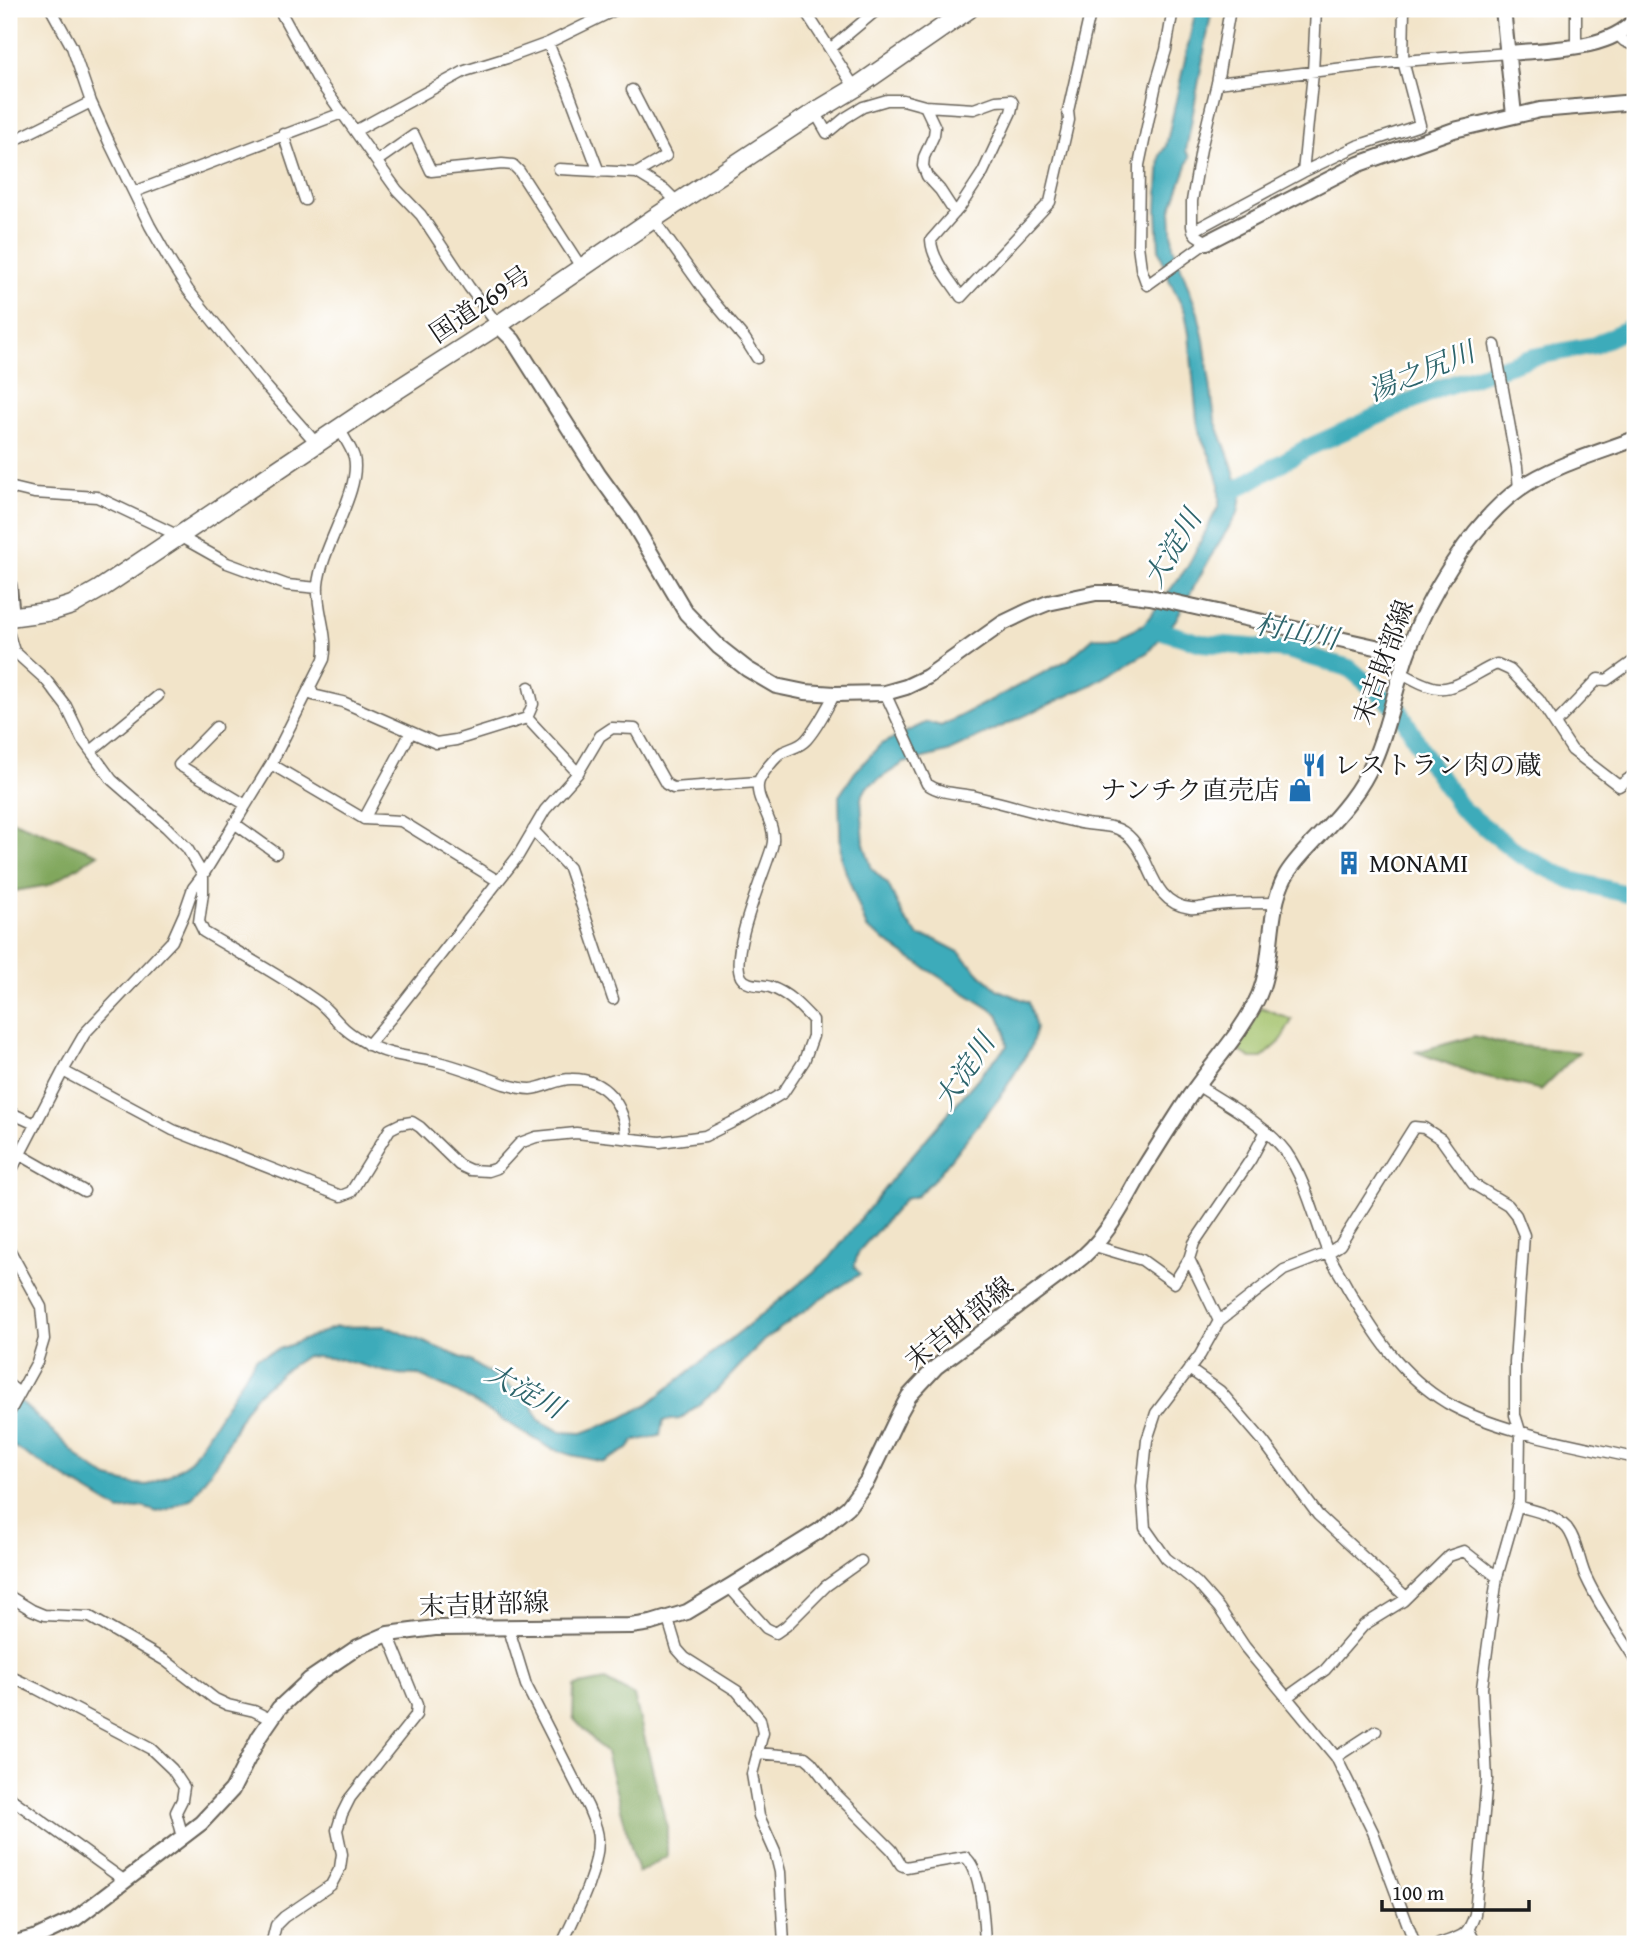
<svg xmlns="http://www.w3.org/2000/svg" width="1644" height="1953" font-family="'Gentium Book Plus','Noto Serif JP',serif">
  <rect width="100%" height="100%" fill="#fff"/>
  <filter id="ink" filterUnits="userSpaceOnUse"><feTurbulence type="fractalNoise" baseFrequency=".0143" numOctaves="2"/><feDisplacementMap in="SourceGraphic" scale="14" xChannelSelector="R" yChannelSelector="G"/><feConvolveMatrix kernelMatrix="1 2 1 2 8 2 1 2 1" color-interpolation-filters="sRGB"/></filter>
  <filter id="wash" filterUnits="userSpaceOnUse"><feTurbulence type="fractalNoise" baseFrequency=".00686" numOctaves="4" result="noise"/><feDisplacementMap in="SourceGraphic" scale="28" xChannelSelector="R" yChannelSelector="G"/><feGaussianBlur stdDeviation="1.57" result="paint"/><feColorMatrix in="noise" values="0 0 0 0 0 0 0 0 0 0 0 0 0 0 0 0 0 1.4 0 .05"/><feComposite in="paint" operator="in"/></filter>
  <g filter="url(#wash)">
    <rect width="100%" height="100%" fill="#f2e4c9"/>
    <path fill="#a2c169" stroke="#5f6e42" stroke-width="2" d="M 1261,1007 L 1292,1020 L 1280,1042 L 1262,1058 L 1251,1058 L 1236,1049 L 1250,1029 Z"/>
    <path fill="#81a75d" stroke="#4e623c" stroke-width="2" d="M 9,818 L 16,822 L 98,854 L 49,885 L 9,892 Z
      M 1475,1036 L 1503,1044 L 1579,1052 L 1541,1090 L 1475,1074 L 1416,1052 Z
      M 605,1680 L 634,1696 L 667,1827 L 667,1856 L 638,1873 L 606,1753 L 573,1718 L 574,1686 Z"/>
    <path fill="#3cabba" stroke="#2c646b" stroke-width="2" d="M 1196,9 L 1212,9 L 1186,151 L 1190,157 L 1171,210 L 1173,246 L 1198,313 L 1204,340 L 1215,420 L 1231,462 L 1241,497 L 1238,513 L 1214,551 L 1175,621 L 1148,652 L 1091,685 L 947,752 L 904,763 L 867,787 L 861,798 L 864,844 L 872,869 L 888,884 L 905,920 L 919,936 L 934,939 L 959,952 L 981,975 L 998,990 L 1029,1002 L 1036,1028 L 1031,1047 L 1000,1097 L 937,1176 L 917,1196 L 905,1199 L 859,1251 L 854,1266 L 860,1274 L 815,1303 L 763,1341 L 716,1391 L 680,1419 L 663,1421 L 660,1436 L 634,1441 L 628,1449 L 604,1462 L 571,1455 L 550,1448 L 456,1392 L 417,1375 L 394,1374 L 339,1359 L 306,1356 L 285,1370 L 255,1396 L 244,1411 L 221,1456 L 192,1498 L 169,1509 L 157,1512 L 143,1507 L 120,1511 L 16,1448 L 9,1441 L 9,1392 L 43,1422 L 85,1463 L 108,1478 L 133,1484 L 149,1485 L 168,1476 L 191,1460 L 256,1358 L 336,1327 L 385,1326 L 470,1361 L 529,1399 L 539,1420 L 561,1432 L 582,1433 L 622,1418 L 648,1404 L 770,1308 L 829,1259 L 892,1179 L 984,1071 L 1007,1046 L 1005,1030 L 998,1014 L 911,959 L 867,928 L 841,859 L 839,796 L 855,772 L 881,744 L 927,722 L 941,726 L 1068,660 L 1094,637 L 1118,637 L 1144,624 L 1188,566 L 1219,505 L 1219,484 L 1210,456 L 1200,435 L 1197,420 L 1189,334 L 1185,312 L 1170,282 L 1159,250 L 1157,210 L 1160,155 L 1166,146 Z"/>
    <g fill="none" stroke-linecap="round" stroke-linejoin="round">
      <path stroke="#3cabba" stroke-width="18" d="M 1235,490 L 1305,449 L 1440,388 L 1533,357 L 1595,345 L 1635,325
        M 1152,628 L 1201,643 L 1288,650 L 1349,668 L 1399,710 L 1427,759 L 1462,809 L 1520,855 L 1571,880 L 1635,896"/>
    </g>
  </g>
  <g filter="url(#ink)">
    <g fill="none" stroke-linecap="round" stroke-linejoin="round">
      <g stroke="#676259" stroke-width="13">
        <path id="street" d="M 51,9 L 72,47 L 91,102 L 109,142 L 150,226 L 171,263 L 188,290 L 264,384 L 317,444
          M 279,9 L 317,78 L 397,190 L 421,215 L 469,287 L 498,325
          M 804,9 L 855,88
          M 1173,9 L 1166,50 L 1156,84 L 1139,165 L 1138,245 L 1141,268 L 1147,285 L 1207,242 L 1196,235 L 1193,231 L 1192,226 L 1192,201 L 1201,149 L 1217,83 L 1230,9
          M 1576,9 L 1576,46
          M 1618,35 L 1624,41 L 1635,46
          M 548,43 L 568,90 L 599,172
          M 830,49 L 878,9
          M 1217,83 L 1403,61 L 1509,53
          M 632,90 L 666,156 L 637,173
          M 925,106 L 935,127 L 934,135 L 924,157 L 923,166 L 927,176 L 940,190 L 955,213
          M 815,112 L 827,133 L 845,118 L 863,107 L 887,100 L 903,100 L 925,106 L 974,109 L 996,101 L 1011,100 L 1013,103 L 1011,112 L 983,172 L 960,207 L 931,240 C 932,260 950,280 961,297 L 1050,202 L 1069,120 L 1068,111 L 1091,9
          M 355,131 L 465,71 L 507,58 L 548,43 L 617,9
          M 283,134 L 305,200
          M 9,143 L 91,102
          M 377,161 L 414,135 L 431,171 L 502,164 L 513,165 L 519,171 L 581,267
          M 559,169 L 637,173 L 665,190 L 678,203
          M 1303,172 L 1357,146 L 1420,125 L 1403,61 L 1404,9
          M 134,192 L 342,113
          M 653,219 L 707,294 L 745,339 L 757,358
          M 1193,231 L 1303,172 L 1313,73 L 1316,9
          M 1495,345 L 1517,467 L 1519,489
          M 9,487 L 34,493 L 97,497 L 179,536 L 227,563 L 287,585 L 318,588
          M 9,635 L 14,651 L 46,680 L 66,706 L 82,739 L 112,780 L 166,827 L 187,848 L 203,875 L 203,893 L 199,922 L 204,932 C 242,955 282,976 318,1002 C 326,1008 333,1017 340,1024 C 347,1032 357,1038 366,1043 C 387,1056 414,1057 438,1062 C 461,1067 482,1076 504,1084 C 511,1086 522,1089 530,1089 C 544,1088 557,1079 571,1079 C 606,1078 625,1106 626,1137
          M 1402,673 C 1413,679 1426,687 1439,688 C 1457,690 1480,670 1497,664 L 1510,670 L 1539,700 L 1572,750 L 1619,786 L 1635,774
          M 311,687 L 313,695 L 343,702 L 436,743 L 456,740 L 527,718 L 533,704 L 529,687
          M 885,693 L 927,784 C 941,794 957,793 973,796 C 1007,804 1041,814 1076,822 C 1089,826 1106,824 1118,829 C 1154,845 1144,902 1190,908 C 1198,909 1208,906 1216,905 C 1236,903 1256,903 1275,903
          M 527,718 L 578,773
          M 1555,724 L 1598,679 L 1607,680 L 1635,660
          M 216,727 L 179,765 L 246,805
          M 91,751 L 158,696
          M 271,764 L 364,819 L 401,821 L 498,881
          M 364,819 L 411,732
          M 234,823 L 276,853
          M 533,830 L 569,868 L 613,999
          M 368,1045 L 395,1013 L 518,856 L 545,810 L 578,773 L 600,736 L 612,728 L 635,729 L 666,784 L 673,788 L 758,782
          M 63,1071 L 173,1130 L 341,1196 L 351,1192 L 390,1129 L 400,1124 L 412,1122 L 420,1127 L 459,1165 L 470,1170 L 488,1171 L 497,1168 L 520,1143 L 536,1137 L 576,1133 L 660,1142 L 705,1136 L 743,1117 L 783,1093 L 804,1061 L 813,1036 L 813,1020 C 800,1006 788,993 770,987 C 761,984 747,987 741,977 C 729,953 764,874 772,847 C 779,823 752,799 759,781 C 762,773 776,756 783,752 C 791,748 800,747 806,740 C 818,727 826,709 835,694
          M 1197,1085 C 1226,1104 1265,1124 1286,1152 C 1306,1181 1314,1217 1327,1250 C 1332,1263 1341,1275 1347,1287 C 1374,1333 1400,1375 1447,1403 C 1500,1433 1575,1444 1635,1458
          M 9,1112 L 35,1124
          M 19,1154 L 84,1191
          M 9,1175 L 63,1071 L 85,1033 L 172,941 L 184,914 L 193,888 L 203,875 L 271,764 L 324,659 C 329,634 316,610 318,585 C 321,548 362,490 354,457 C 351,447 344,438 339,428
          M 1095,1246 L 1142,1260 L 1174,1283 L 1189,1259
          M 9,1249 L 41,1307 L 44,1339 L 37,1362 L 9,1413
          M 1219,1321 L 1189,1259 L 1194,1243 L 1251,1159 L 1266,1131
          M 1189,1369 L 1220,1391 L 1263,1441 L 1318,1515 L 1406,1597
          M 9,1385 L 19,1393
          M 1517,1506 C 1534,1510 1555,1515 1567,1528 C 1578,1542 1579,1564 1587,1579 C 1600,1607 1619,1633 1635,1659
          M 729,1587 L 766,1628 L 776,1633 L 786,1626 L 826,1586 L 861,1561
          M 9,1596 L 32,1610 L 44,1615 L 90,1617 L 166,1661 L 215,1699 L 228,1705 L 254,1711 L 270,1719
          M 668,1619 L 677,1649 L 685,1658 L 737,1691 L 760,1719 L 763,1733 L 752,1774 L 759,1816 L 775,1852 L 780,1872 L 784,1944
          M 508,1626 L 526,1685 L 588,1807 C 592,1817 598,1828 598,1839 C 599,1870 575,1916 562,1944
          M 9,1676 L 37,1689 L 151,1749 L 172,1769 L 184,1787 L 182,1800 L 176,1812 L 183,1837
          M 1287,1697 L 1325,1670 L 1364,1625 L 1403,1601 L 1449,1556 L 1464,1551 L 1497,1577
          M 757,1753 L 805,1757 L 811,1762 L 835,1793 L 892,1850 L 901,1865 L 906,1867 L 917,1865 L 965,1857 C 982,1869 984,1923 985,1944
          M 1336,1757 L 1376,1731
          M 9,1797 L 125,1881
          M 1469,1930 L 1476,1944
          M 274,1944 L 272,1941 L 276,1925 L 284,1917 L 331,1885 L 340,1868 L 342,1854 L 337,1830 L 342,1814 L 350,1798 L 416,1715 L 417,1705 L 388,1634
          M 1415,1944 L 1373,1832 L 1336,1757 L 1245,1647 L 1219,1608 L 1197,1583 L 1166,1558 L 1145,1528 L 1142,1487 L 1147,1440 L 1156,1413 L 1200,1355 L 1219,1321 L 1284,1270 L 1328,1253 L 1340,1245 L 1414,1127 L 1424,1128 L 1441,1139 L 1473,1184 L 1508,1205 L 1516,1215 L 1524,1235 L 1515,1362 L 1515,1415 L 1520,1431 L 1519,1500 L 1497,1577 L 1482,1688 L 1487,1779 L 1475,1914 C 1467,1938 1461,1936 1439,1944"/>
      </g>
      <g stroke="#676259" stroke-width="18">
        <path id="secondary" d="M 1503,9 L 1514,115
          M 1509,53 C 1548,49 1608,51 1635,20
          M 1207,242 L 1359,164 L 1454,130 L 1540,110 L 1635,102
          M 498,325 L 513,340 L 598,474 L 630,518 L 686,613 L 719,647 L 747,669 L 776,686 L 805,692 L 835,694 L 885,693 L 906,687 L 927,677 L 1003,623 L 1028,611 L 1048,603 L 1096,593 L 1118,593 L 1150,597 L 1407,654
          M 9,586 L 12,617
          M 12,1944 L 37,1937 L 75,1919 L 201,1823 L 232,1790 L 259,1737 L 279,1708 L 309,1680 L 358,1647 L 388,1634 L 435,1628 L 631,1626 L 651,1623 L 687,1612 L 732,1585 L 819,1531 L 848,1507 L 867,1481 L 900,1412 L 909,1396 L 936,1367 L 1074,1264 C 1106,1240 1123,1205 1142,1171 C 1157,1147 1172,1123 1187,1100 C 1211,1064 1242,1034 1259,995 C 1275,957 1266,914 1285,877 C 1293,862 1307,849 1319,836 C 1341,813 1361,790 1374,760 C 1389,726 1395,688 1407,654 C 1426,599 1472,523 1519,489 C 1551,466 1598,453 1635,439"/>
      </g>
      <g stroke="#676259" stroke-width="21">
        <path id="highway" d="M 9,617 L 53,611 L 72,605 L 100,589 L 389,395 L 498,325 L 653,219 L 815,112 L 855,88 L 969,9"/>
      </g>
      <use href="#street" stroke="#fff" stroke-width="10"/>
      <use href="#secondary" stroke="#fff" stroke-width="14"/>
      <use href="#highway" stroke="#fff" stroke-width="18"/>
    </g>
  </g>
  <defs>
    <g id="restaurant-bare" transform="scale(1.89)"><path d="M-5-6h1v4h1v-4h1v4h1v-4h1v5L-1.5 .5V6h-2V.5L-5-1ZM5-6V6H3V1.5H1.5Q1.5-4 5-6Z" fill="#1f6fb2" stroke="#fff" stroke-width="2.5" paint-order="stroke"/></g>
    <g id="shop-bare" transform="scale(1.89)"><path d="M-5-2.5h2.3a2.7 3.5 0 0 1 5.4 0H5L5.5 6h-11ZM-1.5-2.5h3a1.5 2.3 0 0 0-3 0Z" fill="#1f6fb2" stroke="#fff" stroke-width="2.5" paint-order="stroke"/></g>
    <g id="building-bare" transform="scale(1.89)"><path d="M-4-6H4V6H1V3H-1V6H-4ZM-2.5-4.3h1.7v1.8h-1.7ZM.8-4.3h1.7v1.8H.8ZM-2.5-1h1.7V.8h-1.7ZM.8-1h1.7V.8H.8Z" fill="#1f6fb2" stroke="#fff" stroke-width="2.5" paint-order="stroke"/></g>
  </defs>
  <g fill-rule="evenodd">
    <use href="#restaurant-bare" x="1314" y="765"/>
    <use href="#shop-bare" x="1300" y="790"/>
    <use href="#building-bare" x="1349" y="863"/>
  </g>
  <g text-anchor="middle" stroke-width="5" stroke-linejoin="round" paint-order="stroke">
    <g font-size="26" fill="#1c1c1c" stroke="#fff">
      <text transform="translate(480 304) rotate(-34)" y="9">国道269号</text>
      <text transform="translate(1383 662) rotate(-70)" y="9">末吉財部線</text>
      <text transform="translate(959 1323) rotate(-39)" y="9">末吉財部線</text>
      <text transform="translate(484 1604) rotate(-2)" y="9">末吉財部線</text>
    </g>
    <g font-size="26" fill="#1c1c1c" stroke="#fff" text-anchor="start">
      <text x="1334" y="774">レストラン肉の蔵</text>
      <text x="1280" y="799" text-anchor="end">ナンチク直売店</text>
      <text x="1369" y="872">MONAMI</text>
    </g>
    <g font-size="28" font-style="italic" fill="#2c646b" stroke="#fff">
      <text transform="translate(1421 371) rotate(-22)" y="10">湯之尻川</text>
      <text transform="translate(1172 548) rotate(-59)" y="10">大淀川</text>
      <text transform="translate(1297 631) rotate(11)" y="10">村山川</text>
      <text transform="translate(964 1071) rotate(-56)" y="10">大淀川</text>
      <text transform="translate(525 1390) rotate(29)" y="10">大淀川</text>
    </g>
  </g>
  <rect width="1644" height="1953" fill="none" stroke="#fff" stroke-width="35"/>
  <path d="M1382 1900v10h147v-10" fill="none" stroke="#1c1c1c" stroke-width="3.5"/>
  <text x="1392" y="1900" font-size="21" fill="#1c1c1c" stroke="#ffffff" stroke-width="5" paint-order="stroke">100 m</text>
</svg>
